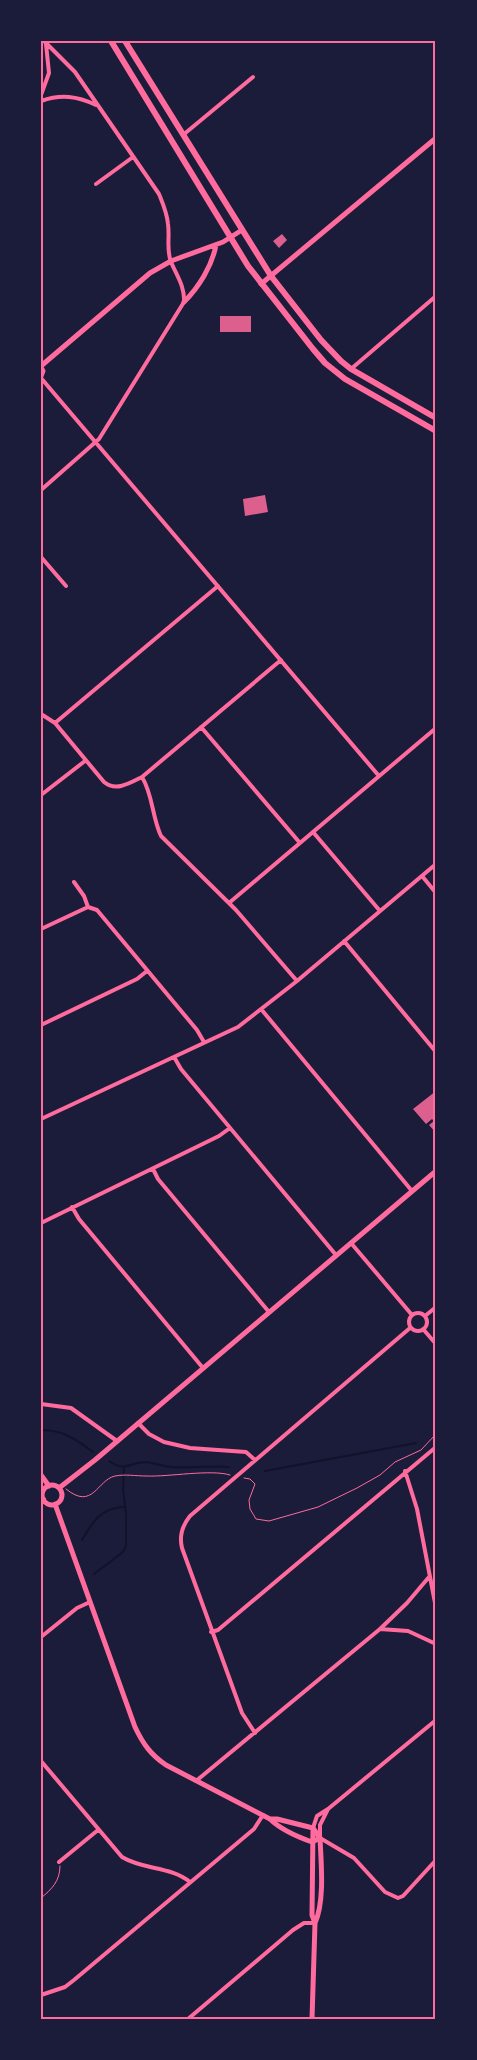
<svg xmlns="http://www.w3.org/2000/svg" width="477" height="2060" font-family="'DM Sans',sans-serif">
  <rect width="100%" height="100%" fill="#1b1b3a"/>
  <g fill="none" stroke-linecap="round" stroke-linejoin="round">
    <path stroke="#12122b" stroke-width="2" d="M 42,1430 C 63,1430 77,1440 93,1452
      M 109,1461 C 127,1473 128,1462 146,1462 C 155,1463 162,1466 170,1467 C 189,1469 209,1465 229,1467
      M 265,1471 L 416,1443
      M 82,1540 C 93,1521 101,1508 124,1507
      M 94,1574 L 123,1552 L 126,1546 L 126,1514 L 123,1489 L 124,1467"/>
  </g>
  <path fill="#dd5f8e" d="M 282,234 L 287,240 L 279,248 L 273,241 Z
    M 220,316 L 251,316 L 251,332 L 220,332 Z
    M 265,495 L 268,512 L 245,516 L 243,499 Z
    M 436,1091 L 436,1133 L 429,1125 L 434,1121 L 432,1119 L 426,1124 L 413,1109 Z"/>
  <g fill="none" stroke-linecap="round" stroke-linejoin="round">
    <path stroke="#ff6b9d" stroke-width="1" d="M 244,1478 L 250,1479 L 255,1484 L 249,1500 L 250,1509 L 256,1519 L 269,1521 L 318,1507 L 357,1488 L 380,1475 L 395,1462 L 421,1450 L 436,1434
      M 66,1489 C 93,1511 97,1480 115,1476 C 125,1474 136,1476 146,1476 C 169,1477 211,1469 230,1475
      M 41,1898 C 52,1889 60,1881 60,1866"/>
    <path stroke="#ff6b9d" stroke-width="4" d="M 41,95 L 49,73 L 46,44
      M 41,101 C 61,94 77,96 96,105
      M 183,135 L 253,77
      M 96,184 L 133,157
      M 351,369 L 436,296
      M 41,378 L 379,776
      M 41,490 L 99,439 L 184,302 C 185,287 177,276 171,262 C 166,249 170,237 168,224 C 167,213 163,204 159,194 L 75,72 L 44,41
      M 41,557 L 66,586
      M 41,714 L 55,723 L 104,782 C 116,792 130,783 142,777 L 281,660
      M 55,723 L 218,586
      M 201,727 L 300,843
      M 142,777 C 153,795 152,817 161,836 L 236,910 L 297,981
      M 41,795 L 85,761
      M 313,832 L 380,911
      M 422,876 L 436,893
      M 74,882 L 84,896 L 88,907
      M 229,903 L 436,728
      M 88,907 L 97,910 L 197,1030 L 204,1042
      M 41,929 L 88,907
      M 344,941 L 436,1052
      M 261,1009 L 412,1191
      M 41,1025 L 137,979 L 147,971
      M 174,1057 L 181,1069 L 336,1255
      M 41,1119 L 238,1027 L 297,981 L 436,864
      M 153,1169 L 158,1179 L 269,1312
      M 72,1207 L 79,1219 L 203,1368
      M 41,1223 L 219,1136 L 230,1128
      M 351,1243 L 412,1315
      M409 1322a9 9 0 1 1 18 0a9 9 0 1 1-18 0Z
      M 425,1316 L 436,1307
      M 423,1329 L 436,1344
      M 41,1404 L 71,1408 L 117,1441
      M 138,1423 L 149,1434 L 164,1442 L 190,1448 L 246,1452 L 255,1460
      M 405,1471 L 417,1509 L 436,1608
      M 41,1502 L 44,1499
      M 380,1629 L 408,1631 L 436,1644
      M 211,1632 L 218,1630 L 436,1447
      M 41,1637 L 77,1608 L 90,1602
      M 255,1733 L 242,1713 L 182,1548 C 179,1536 182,1526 190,1516 L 410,1328
      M 41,1761 L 122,1857 C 143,1870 170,1866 190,1882
      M 196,1781 L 380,1629 L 407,1603 L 429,1577
      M 328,1809 L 320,1825 L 320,1838 L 354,1858 L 385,1892 L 398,1898 L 403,1896 L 436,1860
      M 313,1828 L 317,1816 L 328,1809 L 436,1720
      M 59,1862 L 98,1830
      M 41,1995 L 65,1987 L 74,1980 L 254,1829 L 263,1815
      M 188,2019 L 293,1930 L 304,1923 L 315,1923"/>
    <path stroke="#ff6b9d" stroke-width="5" d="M 261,284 L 436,138
      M 184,302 C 199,287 212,266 216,245
      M 41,366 L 150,273 L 171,261 L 223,242 L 242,230
      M 41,367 L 43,371 L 41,376
      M 41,1475 L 49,1486
      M42 1495a10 10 0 1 1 20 0a10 10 0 1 1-20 0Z
      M 59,1488 L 95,1460 L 436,1171
      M 55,1504 L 135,1727 C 143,1744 151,1755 166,1765 L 270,1819 C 281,1830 298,1837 312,1842 L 320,1838
      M 270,1819 L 277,1819 L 313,1828 L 320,1838
      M 313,1828 L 312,1915 L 315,1923
      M 312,2019 L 315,1923 C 325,1901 321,1862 320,1838"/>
    <path stroke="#ff6b9d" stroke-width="6" d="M 111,41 L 248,266 L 313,349 L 325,363 L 345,379 L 436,431
      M 125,41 L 271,276 L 321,340 L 341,361 L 351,369 L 436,418"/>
  </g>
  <rect width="477" height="2060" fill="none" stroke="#1b1b3a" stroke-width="85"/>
  <rect x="42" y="42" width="392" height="1976" fill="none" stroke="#ff6b9d" stroke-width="2"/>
</svg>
